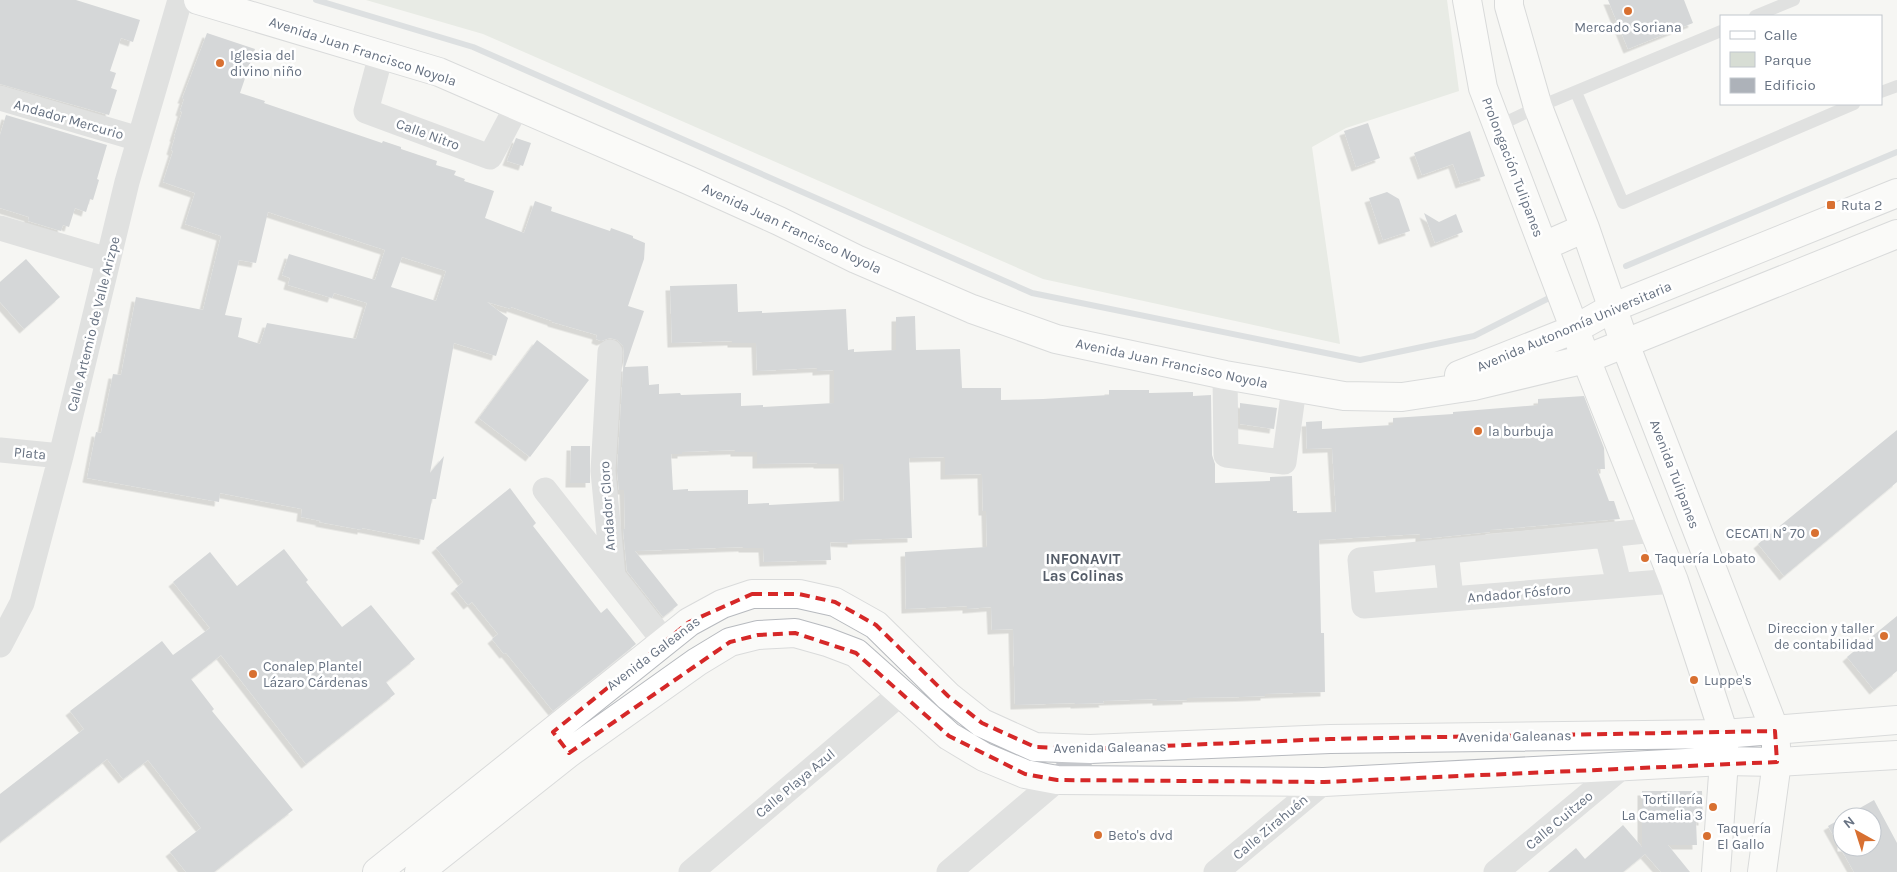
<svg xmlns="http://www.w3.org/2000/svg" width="1897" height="872" font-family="Karla,sans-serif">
  <defs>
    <filter id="shadow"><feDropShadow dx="-4.5" dy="4.5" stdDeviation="0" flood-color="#0004"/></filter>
  </defs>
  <rect width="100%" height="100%" fill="#f6f6f3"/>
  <path fill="#d7ddd4" d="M 366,0 L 1447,0 L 1459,91 L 1346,128 L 1312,147 L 1340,344 L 1043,279 L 483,34 Z"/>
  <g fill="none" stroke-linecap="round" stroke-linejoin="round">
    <path stroke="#bfc6cc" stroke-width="6" d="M 316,0 L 473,47 L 1032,293 L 1360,360 L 1474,336 L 1555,295
      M 1626,266 L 1897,152"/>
  </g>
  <path fill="#adb2b9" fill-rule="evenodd" filter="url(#shadow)" d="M 0,0 L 76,0 L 140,20 L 133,42 L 121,38 L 110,71 L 116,73 L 111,88 L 117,90 L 109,115 L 0,84 Z
    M 1608,0 L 1684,0 L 1693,23 L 1628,49 Z
    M 207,33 L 255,49 L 240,93 L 265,101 L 264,103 L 382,143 L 383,141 L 401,147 L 401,149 L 437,161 L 436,165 L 456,171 L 454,175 L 465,179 L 464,181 L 494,191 L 485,218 L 524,233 L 535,201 L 552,207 L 551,211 L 610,231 L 611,228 L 633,236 L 633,238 L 645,243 L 644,259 L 628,306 L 644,311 L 625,367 L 648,366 L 649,385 L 659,384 L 659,394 L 680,393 L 681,395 L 741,393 L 741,406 L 763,405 L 763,407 L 834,403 L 834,370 L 817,371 L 817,368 L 757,371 L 756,343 L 732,343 L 732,341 L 672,343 L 670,286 L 737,284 L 738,312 L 762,311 L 762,313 L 846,309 L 848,350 L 854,349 L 854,352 L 896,350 L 896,317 L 915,316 L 916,350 L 960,349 L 962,388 L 1001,388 L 1001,400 L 1043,399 L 1109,395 L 1109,390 L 1149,390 L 1149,393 L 1193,392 L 1193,396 L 1211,395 L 1212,455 L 1215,464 L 1215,483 L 1270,481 L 1270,477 L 1292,476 L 1293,511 L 1297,511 L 1297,513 L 1336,512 L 1332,448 L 1307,449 L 1306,422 L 1322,421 L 1322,429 L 1393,425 L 1393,418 L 1453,414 L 1453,412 L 1538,405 L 1538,399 L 1584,396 L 1604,448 L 1605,469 L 1597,469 L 1609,501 L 1614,501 L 1620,519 L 1490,530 L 1490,532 L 1432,538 L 1420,539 L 1420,534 L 1319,540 L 1321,633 L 1324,633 L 1325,692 L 1265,694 L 1265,696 L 1240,697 L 1187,698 L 1187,700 L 1157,701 L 1157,699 L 1103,701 L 1104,703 L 1075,704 L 1075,703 L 1015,705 L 1013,629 L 992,630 L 991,607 L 967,609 L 967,606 L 906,609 L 905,552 L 987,547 L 986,511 L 983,511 L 982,474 L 945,475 L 945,457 L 909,458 L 912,538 L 852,540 L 852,543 L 830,542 L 831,560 L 764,562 L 763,548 L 743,548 L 743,547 L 635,551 L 678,605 L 663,617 L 627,571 L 623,529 L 625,529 L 624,490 L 619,490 L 617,471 L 624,353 L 623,346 L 617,340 L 610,338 L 601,341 L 596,339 L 597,335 L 552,322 L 552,321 L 511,307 L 511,309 L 487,302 L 508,318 L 496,356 L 454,343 L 430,473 L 444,456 L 436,499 L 432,499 L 424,540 L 362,528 L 362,530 L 319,522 L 321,521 L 301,517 L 302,509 L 220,493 L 219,502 L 87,478 L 96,432 L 101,433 L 113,374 L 121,375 L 136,297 L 203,310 L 221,236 L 185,224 L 195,193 L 163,182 L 173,151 L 171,150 L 175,137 L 174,137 L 182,112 L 180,111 L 184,99 L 182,99 ZM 268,212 L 385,250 L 375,280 L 289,254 L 282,275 L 290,278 L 288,285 L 332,298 L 334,293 L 367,303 L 356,339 L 267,323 L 260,344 L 238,337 L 242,318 L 225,315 L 239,260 L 256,263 ZM 402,257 L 446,271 L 436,301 L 391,287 ZM 735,450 L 735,452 L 757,452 L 757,464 L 818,463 L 818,464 L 843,464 L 844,501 L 769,505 L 769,503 L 748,504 L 748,490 L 688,491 L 688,489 L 673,490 L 671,454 L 682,454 L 682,452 Z
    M 6,115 L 107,145 L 97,179 L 99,180 L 93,200 L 90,199 L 86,212 L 75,208 L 69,227 L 63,225 L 61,231 L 28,221 L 29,217 L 0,208 L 0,135 Z
    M 1368,123 L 1380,158 L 1356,167 L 1344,131 Z
    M 1470,131 L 1485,176 L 1460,184 L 1453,164 L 1422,175 L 1414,153 Z
    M 516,138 L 531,143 L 523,166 L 507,161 Z
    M 1387,192 L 1399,199 L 1410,231 L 1383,240 L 1369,198 Z
    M 1424,213 L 1439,222 L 1456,214 L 1463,232 L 1435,243 Z
    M 26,259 L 60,297 L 24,329 L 0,302 L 0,282 Z
    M 537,340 L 589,380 L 530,457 L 479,418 Z
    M 1240,403 L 1277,408 L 1274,429 L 1240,424 Z
    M 1897,430 L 1897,482 L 1784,576 L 1758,544 Z
    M 571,446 L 590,446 L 590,483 L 570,483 Z
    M 510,488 L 536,523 L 533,526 L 601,613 L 607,608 L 636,644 L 553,711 L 506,653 L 504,654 L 492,639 L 498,634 L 472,602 L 468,605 L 455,589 L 463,582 L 436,548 Z
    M 284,549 L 308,580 L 306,582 L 342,627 L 371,605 L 415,659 L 386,682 L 395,694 L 306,764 L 221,655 L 191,679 L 214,709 L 212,711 L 293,810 L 214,872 L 186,872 L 170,852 L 201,828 L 148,760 L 123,779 L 107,759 L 0,842 L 0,794 L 84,729 L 70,711 L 162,641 L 173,655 L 210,628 L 173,582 L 210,552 L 237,586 Z
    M 1897,616 L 1897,671 L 1874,690 L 1847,657 Z
    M 1642,791 L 1702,791 L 1703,821 L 1696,821 L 1697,845 L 1668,845 L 1690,872 L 1661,872 L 1645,854 L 1623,872 L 1548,872 L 1576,848 L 1585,859 L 1623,825 L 1642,847 Z
    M 1874,800 L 1897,843 L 1897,872 L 1854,872 L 1828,826 L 1842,818 L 1842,847 L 1872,847 L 1872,817 L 1844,817 Z"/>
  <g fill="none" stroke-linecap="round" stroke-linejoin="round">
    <g stroke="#b7babf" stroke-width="30">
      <path id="secondary" d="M 198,0 L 439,72 L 688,180 L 779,221 L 856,259 L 972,309 L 1056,339 L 1225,375 L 1344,396 L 1402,397 L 1474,386 L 1586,359 L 1897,234
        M 1459,375 L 1575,329 L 1614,307 L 1897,193
        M 377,872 L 689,622 L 722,604 L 752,594 L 799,594 L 835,602 L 876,625 L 948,696 L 982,723 L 1035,747 L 1090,749 L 1330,739 L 1724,734 L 1897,720
        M 419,872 L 569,753 L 697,662 L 730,642 L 758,635 L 795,633 L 827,642 L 856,653 L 949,736 L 984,757 L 1025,774 L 1057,780 L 1324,782 L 1724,761 L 1777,762 L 1897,755"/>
    </g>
    <g stroke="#b5b8bc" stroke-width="30">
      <path id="primary" d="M 1467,0 L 1483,88 L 1586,359 L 1674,581 L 1724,734 L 1724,761 L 1716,872
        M 1509,0 L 1509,6 L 1538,107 L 1585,228 L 1625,344 L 1775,731 L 1777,762 L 1762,872
        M 1544,246 L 1585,228"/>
    </g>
    <path stroke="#c5c7cb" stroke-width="12" d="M 1755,16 L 1794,0
      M 1576,92 L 1623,203 L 1854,104
      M 1881,92 L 1897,86
      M 1498,126 L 1538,107 L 1721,31"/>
    <path stroke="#c5c7cb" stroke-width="25" d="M 381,55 L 366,111 L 490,157 L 517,106
      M 0,98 L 139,139
      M 0,228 L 108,260
      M 610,352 L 603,471 L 613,576
      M 1225,375 L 1226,455 L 1284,462 L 1294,388
      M 0,450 L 61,456
      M 545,490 L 664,641
      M 1655,530 L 1360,560 L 1364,606 L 1674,581
      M 1607,535 L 1619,584
      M 1446,551 L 1451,598
      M 0,645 L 22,603 L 61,456 L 127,182 L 180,0
      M 691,872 L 900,694
      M 949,872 L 1057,780 L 1090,749
      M 1216,872 L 1324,782
      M 1496,872 L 1622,767"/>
    <use href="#secondary" stroke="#fff" stroke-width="28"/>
    <use href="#primary" stroke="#fff" stroke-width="28"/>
  </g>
  <path d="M0 0H1897V872H0ZM 752,594 L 799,594 L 835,602 L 876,625 L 948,696 L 982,723 L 1035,747 L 1090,749 L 1330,739 L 1775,731 L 1777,762 L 1324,782 L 1057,780 L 1025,774 L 949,736 L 856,653 L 795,633 L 758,635 L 730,642 L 569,753 L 553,732 L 689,622 Z" fill="#f6f6f3" fill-opacity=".55" fill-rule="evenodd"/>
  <path fill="none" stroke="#d62828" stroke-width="4" stroke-dasharray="10 6" stroke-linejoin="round" d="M 752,594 L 799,594 L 835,602 L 876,625 L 948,696 L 982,723 L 1035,747 L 1090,749 L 1330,739 L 1775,731 L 1777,762 L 1324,782 L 1057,780 L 1025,774 L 949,736 L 856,653 L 795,633 L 758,635 L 730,642 L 569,753 L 553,732 L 689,622 Z"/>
  <g fill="#d87031" stroke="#fff" stroke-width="2">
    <circle cx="1628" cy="11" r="5"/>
    <circle cx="220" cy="63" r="5"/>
    <rect x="1826" y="200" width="10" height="10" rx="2.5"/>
    <circle cx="1478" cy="431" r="5"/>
    <circle cx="1815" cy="533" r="5"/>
    <circle cx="1645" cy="558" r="5"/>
    <circle cx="1884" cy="636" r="5"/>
    <circle cx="253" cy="674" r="5"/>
    <circle cx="1694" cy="680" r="5"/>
    <circle cx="1713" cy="807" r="5"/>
    <circle cx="1098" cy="835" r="5"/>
    <circle cx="1707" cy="836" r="5"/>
  </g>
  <g text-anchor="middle" stroke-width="5" stroke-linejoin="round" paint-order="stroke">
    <g font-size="14" fill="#677282" stroke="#fff" text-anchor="start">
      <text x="1628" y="32" text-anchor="middle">Mercado Soriana</text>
      <text x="230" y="60">Iglesia del<tspan x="230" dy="16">divino niño</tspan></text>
      <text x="1841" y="210">Ruta 2</text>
      <text x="1488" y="436">la burbuja</text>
      <text x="1805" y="538" text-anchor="end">CECATI N° 70</text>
      <text x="1655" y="563">Taquería Lobato</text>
      <text x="1874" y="633" text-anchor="end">Direccion y taller<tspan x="1874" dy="16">de contabilidad</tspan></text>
      <text x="263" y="671">Conalep Plantel<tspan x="263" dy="16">Lázaro Cárdenas</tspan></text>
      <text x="1704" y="685">Luppe's</text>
      <text x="1703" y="804" text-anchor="end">Tortillería<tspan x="1703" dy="16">La Camelia 3</tspan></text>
      <text x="1717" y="833">Taquería<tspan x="1717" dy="16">El Gallo</tspan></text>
      <text x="1108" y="840">Beto's dvd</text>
    </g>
    <g font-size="14" fill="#677282" stroke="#fff">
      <text transform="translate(363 51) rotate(18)" y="5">Avenida Juan Francisco Noyola</text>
      <text transform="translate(69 119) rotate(16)" y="5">Andador Mercurio</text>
      <text transform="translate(428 134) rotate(20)" y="5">Calle Nitro</text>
      <text transform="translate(1513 167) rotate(69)" y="5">Prolongación Tulipanes</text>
      <text transform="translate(792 228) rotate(25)" y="5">Avenida Juan Francisco Noyola</text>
      <text transform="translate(93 324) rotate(-76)" y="5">Calle Artemio de Valle Arizpe</text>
      <text transform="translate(1574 326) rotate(-23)" y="5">Avenida Autonomía Universitaria</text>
      <text transform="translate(1172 363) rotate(12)" y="5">Avenida Juan Francisco Noyola</text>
      <text transform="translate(30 453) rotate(5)" y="5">Plata</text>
      <text transform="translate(1675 474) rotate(69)" y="5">Avenida Tulipanes</text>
      <text transform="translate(607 506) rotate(-94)" y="5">Andador Cloro</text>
      <text transform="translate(1519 593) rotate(-5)" y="5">Andador Fósforo</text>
      <text transform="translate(653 653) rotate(-37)" y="5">Avenida Galeanas</text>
      <text transform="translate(1515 736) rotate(-1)" y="5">Avenida Galeanas</text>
      <text transform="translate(1110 747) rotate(-1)" y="5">Avenida Galeanas</text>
      <text transform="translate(795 783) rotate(-40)" y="5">Calle Playa Azul</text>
      <text transform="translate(1559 820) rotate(-40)" y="5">Calle Cuitzeo</text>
      <text transform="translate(1270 827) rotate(-40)" y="5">Calle Zirahuén</text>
    </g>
    <g font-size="15" font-weight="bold" fill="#545c68" stroke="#fff">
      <text x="1083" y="564">INFONAVIT<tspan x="1083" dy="17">Las Colinas</tspan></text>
    </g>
  </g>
  <rect x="1720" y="15" width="162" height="90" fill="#ffffff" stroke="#c2c7cd"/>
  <rect x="1730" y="31" width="25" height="8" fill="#ffffff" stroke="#c2c7cd"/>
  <text x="1764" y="40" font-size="15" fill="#677282">Calle</text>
  <rect x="1730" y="52" width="25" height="15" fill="#d7ddd4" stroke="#c2c7cd"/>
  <text x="1764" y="65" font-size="15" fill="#677282">Parque</text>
  <rect x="1730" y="78" width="25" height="15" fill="#adb2b9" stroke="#c2c7cd"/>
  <text x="1764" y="90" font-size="15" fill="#677282">Edificio</text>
  <g transform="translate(1857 832) rotate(321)"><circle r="24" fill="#ffffff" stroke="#c2c7cd"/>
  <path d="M0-4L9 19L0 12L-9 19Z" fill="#d87031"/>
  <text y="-8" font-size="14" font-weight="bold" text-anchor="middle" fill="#677282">N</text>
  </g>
</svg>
